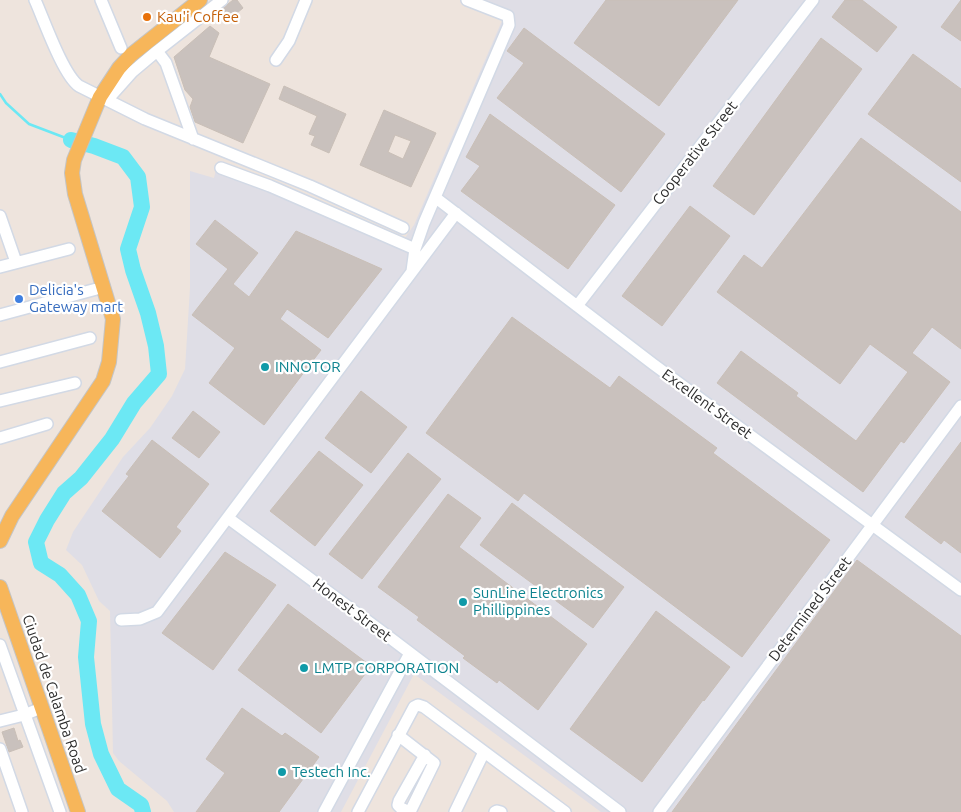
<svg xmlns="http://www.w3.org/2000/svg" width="961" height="812" font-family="Ubuntu,sans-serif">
  <rect width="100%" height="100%" fill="#eee4dd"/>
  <path fill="#dfdee6" d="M 483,0 L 961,0 L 961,812 L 601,812 L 414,674 L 341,812 L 174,812 L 167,801 L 119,761 L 113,753 L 110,611 L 99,601 L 82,565 L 66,550 L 73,532 L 123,457 L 150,428 L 172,396 L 185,369 L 190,288 L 190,171 L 214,178 L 218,161 L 405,238 L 414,225 L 501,23 L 511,15 Z"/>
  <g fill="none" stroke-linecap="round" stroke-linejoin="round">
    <path stroke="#6ce8f4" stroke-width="2.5" d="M 0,94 L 6,103 L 29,124 L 71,140"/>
    <path stroke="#6ce8f4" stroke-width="16" d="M 71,140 L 94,146 L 123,157 L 138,177 L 142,207 L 128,249 L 133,270 L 148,313 L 156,346 L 159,374 L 134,403 L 112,439 L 81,478 L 64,493 L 47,520 L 36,542 L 41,563 L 60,575 L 78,595 L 89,621 L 86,657 L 93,724 L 101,754 L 118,789 L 141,805 L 143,812"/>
  </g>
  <path fill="#c9c1bd" stroke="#c9bfb7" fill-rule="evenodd" d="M 233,0 L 237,0 L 243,8 L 226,22 L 218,12 Z
    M 606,0 L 738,0 L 659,106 L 574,43 Z
    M 845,0 L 862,0 L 897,27 L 877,52 L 832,17 Z
    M 961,0 L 961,41 L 941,27 Z
    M 210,26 L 219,33 L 209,57 L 270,84 L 243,143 L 195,122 L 190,107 L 193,99 L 185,90 L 174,57 Z
    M 524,28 L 665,134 L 621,192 L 497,98 L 524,63 L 507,51 Z
    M 821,38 L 862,69 L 754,215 L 713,186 Z
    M 913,54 L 961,89 L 961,182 L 868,114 Z
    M 284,86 L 346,114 L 329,153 L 311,145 L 315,136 L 309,134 L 317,116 L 279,99 Z
    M 384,110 L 436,133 L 411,187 L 360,165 ZM 395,135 L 411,141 L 403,159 L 388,152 Z
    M 490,114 L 615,205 L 568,269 L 461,191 L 480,166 L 466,157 Z
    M 861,138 L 961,212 L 961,349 L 932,327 L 912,353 L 950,382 L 904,443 L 901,441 L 863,492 L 717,383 L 741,351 L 798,393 L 796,396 L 856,441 L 908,372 L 870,344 L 840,384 L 717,292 L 744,255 L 762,268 Z
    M 690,206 L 730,236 L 662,326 L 622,296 Z
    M 215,220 L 258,253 L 233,284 L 249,297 L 296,231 L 382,269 L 328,338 L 287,309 L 280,319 L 321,350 L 264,425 L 209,383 L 235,348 L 192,315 L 228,269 L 196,244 Z
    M 512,317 L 610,388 L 619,376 L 717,448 L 713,453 L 830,540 L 742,657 L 524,493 L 518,501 L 426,433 Z
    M 361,391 L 407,427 L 371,473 L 325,438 Z
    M 193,411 L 220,432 L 199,458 L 172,438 Z
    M 152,440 L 209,484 L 176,527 L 181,531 L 160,558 L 102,511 L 129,476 L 126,474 Z
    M 961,442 L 961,553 L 944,540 L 941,544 L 905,517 Z
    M 319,451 L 363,485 L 315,546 L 270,511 Z
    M 408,453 L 441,479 L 362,579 L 329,554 Z
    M 448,494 L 481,518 L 459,547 L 587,644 L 538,710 L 499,680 L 497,683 L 463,658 L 465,656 L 417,620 L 419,617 L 378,587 Z
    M 512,503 L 624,587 L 593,628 L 480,545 Z
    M 225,552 L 276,585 L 213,670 L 162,633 Z
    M 857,560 L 961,636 L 961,812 L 672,812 Z
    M 288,604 L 371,666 L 321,733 L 238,670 Z
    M 656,611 L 730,667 L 704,701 L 703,700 L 642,782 L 570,729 Z
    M 242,708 L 282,736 L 285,733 L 319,757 L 279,812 L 196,812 L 225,773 L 206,759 Z
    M 14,728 L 18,741 L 20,740 L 23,747 L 9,752 L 2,732 Z"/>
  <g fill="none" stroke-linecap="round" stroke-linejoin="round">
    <g stroke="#d2d9e5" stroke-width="14">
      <path id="minor" d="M 35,0 C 44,20 63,75 79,86 L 145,119 L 310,186 L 403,228
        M 101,0 L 121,48
        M 276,60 L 289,41 L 306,0
        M 107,100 L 132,72 L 157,51
        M 193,139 L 166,63 L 157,51 L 222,0
        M 221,168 L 270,186 L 415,249
        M 436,198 L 653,364 L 961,590
        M 0,216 L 16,262
        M 0,267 L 69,249
        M 412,271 L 415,249 L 424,223 L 509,25 L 508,16 L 467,0
        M 577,306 L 813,0
        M 0,315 L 104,287
        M 0,362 L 90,338
        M 0,401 L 75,383
        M 0,438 L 47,424
        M 228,518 L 385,634 L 620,812
        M 121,620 L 140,619 L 157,612 L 456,213
        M 0,645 L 60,812
        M 0,721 L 24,715 L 41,708
        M 398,735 L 434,763 L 410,812
        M 0,749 L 22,812
        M 324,812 L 410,653
        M 358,812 L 414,707 L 418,705 L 424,707 L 565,812
        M 409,812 L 401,808 L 398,805 L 399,801 L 425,755
        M 455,812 L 484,752
        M 495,812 L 497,811 L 501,812
        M 659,812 L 961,406"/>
    </g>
    <g stroke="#c4c4c4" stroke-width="16">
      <path id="major" d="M 0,541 L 12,516 L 103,381 L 109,362 L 113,319 L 75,194 L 72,173 L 74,160 L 100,97 L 119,68 L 131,55 L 200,0
        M 0,587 L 78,812"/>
    </g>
    <use href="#minor" stroke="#fff" stroke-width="11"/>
    <use href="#major" stroke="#f7b65a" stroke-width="14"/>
  </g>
  <circle fill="#e8710a" stroke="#fff" stroke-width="2" cx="147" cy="17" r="5"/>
  <circle fill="#3f7fe0" stroke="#fff" stroke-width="2" cx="19" cy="299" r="5"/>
  <g fill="#0f9aa8" stroke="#fff" stroke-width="2">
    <circle cx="265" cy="367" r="5"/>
    <circle cx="463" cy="602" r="5"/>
    <circle cx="304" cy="668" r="5"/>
    <circle cx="282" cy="772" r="5"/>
  </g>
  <g text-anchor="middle" stroke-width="4.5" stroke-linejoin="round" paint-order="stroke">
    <g font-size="15" fill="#c56008" stroke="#fff" text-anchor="start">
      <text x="157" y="22">Kau'i Coffee</text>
    </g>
    <g font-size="15" fill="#2c2c2c" stroke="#fff">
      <text transform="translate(695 153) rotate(-52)" y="5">Cooperative Street</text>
      <text transform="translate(707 404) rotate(36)" y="5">Excellent Street</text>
      <text transform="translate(810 609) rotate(-53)" y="5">Determined Street</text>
      <text transform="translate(352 610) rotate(37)" y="5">Honest Street</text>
      <text transform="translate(54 694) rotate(71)" y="5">Ciudad de Calamba Road</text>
    </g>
    <g font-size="15" fill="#366cbe" stroke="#fff" text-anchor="start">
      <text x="29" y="295">Delicia's<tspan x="29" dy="17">Gateway mart</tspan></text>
    </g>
    <g font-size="15" fill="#0d838f" stroke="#fff" text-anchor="start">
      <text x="275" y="372">INNOTOR</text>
      <text x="473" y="598">SunLine Electronics<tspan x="473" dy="17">Phillippines</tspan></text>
      <text x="314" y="673">LMTP CORPORATION</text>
      <text x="292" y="777">Testech Inc.</text>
    </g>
  </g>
</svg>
